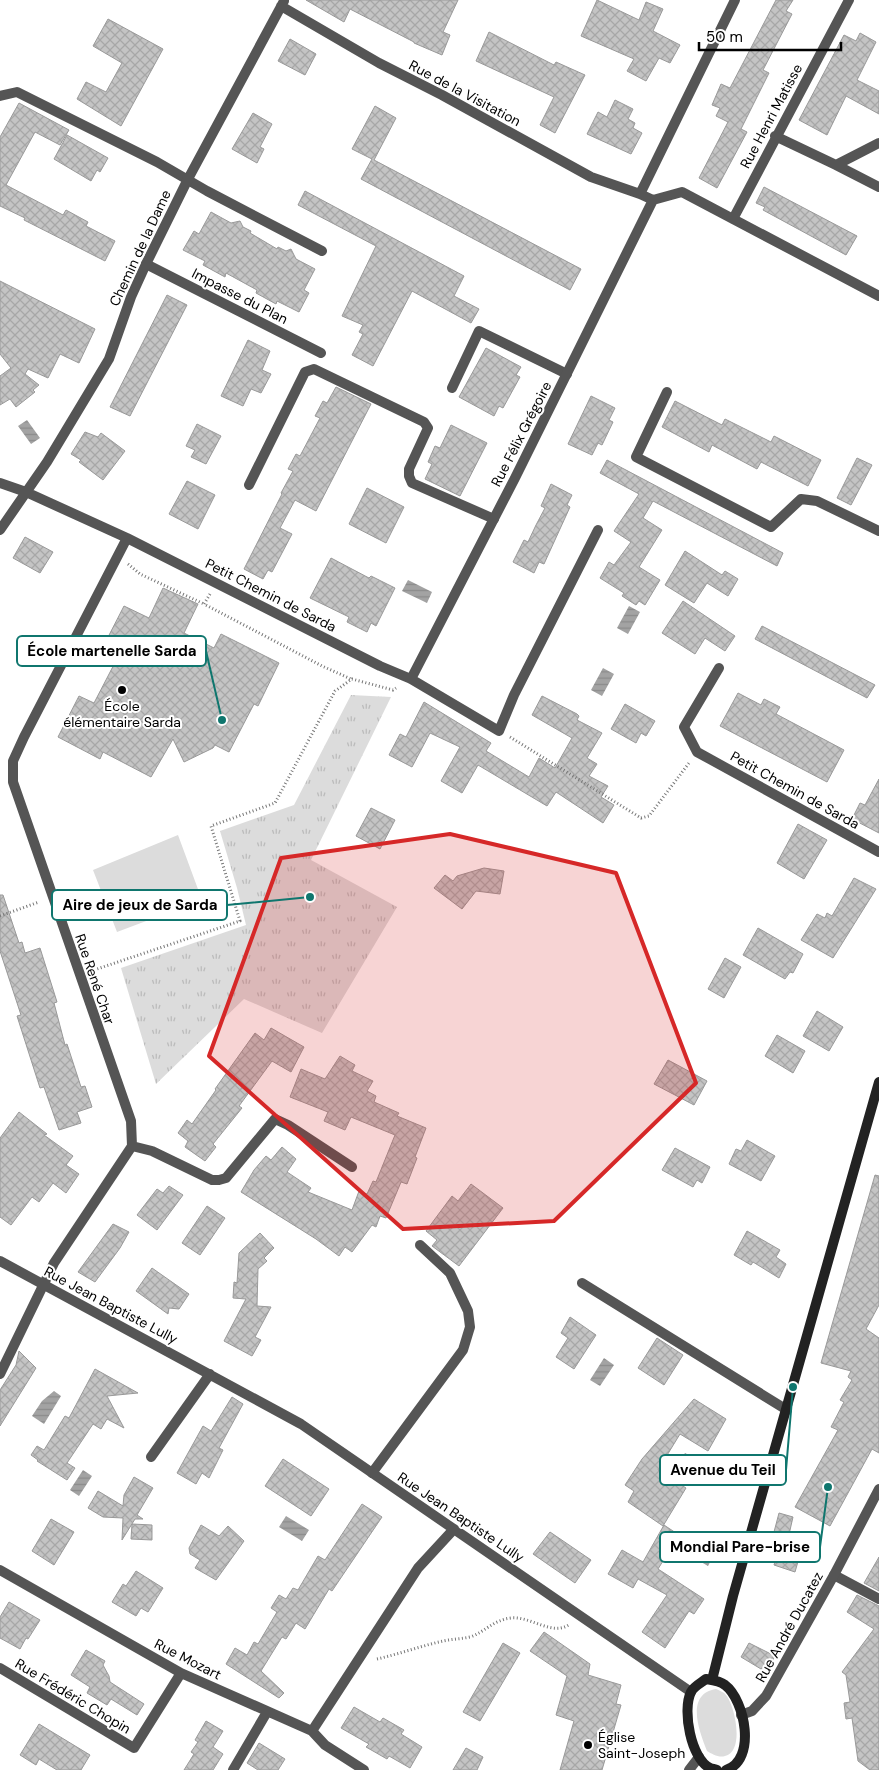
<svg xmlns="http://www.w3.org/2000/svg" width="879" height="1770" font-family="'DM Sans',sans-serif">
  <defs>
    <pattern id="park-tufts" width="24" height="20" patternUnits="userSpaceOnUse" patternTransform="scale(1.25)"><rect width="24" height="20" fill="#dcdcdc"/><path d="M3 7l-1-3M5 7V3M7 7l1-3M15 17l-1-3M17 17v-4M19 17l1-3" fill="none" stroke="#bbb"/></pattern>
    <pattern id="water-rules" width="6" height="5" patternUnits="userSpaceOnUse" patternTransform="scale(1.25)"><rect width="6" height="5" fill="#a3a3a3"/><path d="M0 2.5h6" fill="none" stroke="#8b8b8b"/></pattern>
    <pattern id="building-cross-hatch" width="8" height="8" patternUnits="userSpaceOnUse" patternTransform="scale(1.25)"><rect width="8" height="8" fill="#c4c4c4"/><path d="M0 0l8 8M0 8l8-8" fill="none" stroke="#a7a7a7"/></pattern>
  </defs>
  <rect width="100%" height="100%" fill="#fff"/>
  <path fill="#dcdcdc" d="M 178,835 L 202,900 L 117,932 L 93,870 Z
    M 716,1689 C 720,1691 724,1692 726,1695 C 735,1706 745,1751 725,1756 C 719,1758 712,1754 707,1751 C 699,1731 685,1694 716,1689 Z"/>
  <path fill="url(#park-tufts)" d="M 351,695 L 391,697 L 311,860 L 397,907 L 322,1033 L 244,999 L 156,1084 L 121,968 L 246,925 L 237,888 L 220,831 L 294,805 Z"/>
  <path fill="url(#water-rules)" d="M 27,420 L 40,438 L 31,444 L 18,426 Z
    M 408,580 L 432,592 L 427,603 L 402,591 Z
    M 629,606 L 640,612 L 628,634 L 617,628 Z
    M 603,668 L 614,674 L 602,696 L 591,690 Z
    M 604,1358 L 614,1365 L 600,1386 L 590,1380 Z
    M 54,1391 L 61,1396 L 44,1424 L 32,1416 L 42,1401 Z
    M 685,1453 L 709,1466 L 703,1477 L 679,1463 Z
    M 83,1470 L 92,1476 L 79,1496 L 70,1490 Z
    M 286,1516 L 309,1530 L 302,1541 L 279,1527 Z
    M 685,1535 L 715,1553 L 708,1566 L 677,1548 Z"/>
  <path fill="url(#building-cross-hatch)" stroke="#999" d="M 306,0 L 458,0 L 443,32 L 450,35 L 442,55 L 414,43 L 414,42 L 350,9 L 344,22 Z
    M 597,0 L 639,20 L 646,2 L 663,9 L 653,31 L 680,45 L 670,63 L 659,58 L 646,81 L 627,71 L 634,59 L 581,36 Z
    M 776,0 L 793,0 L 786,11 L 792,14 L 763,70 L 769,73 L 741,129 L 747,132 L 717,188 L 699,178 L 728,122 L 716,116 L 720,108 L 712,105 L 721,84 L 730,88 Z
    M 108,19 L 163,49 L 121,126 L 77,99 L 86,82 L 106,92 L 122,63 L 93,46 Z
    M 489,32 L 554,65 L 556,62 L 585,75 L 555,133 L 540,125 L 554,97 L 476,61 Z
    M 860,33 L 876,42 L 857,80 L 879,91 L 879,114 L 846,96 L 827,135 L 799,120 L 844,35 L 856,41 Z
    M 290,39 L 316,54 L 305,75 L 278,61 Z
    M 615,100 L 633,109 L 628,119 L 635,123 L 633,128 L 642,133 L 631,154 L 587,134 L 598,112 L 607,117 Z
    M 19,103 L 69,130 L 60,145 L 35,132 L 6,185 L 63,215 L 66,210 L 88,222 L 86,226 L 115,241 L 105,261 L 24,220 L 25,218 L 0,206 L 0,137 Z
    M 375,106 L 396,118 L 374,160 L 581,269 L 570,290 L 361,179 L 372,159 L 352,149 Z
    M 253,113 L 272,124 L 260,147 L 264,149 L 257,163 L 232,149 Z
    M 67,135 L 108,158 L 100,172 L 97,170 L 91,181 L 54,159 Z
    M 764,187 L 857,236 L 846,255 L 763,210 L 765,207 L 756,203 Z
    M 305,191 L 464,276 L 454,296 L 479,309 L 471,323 L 412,291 L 373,366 L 352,355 L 363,334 L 359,332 L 363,325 L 342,316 L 376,246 L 298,205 Z
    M 211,212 L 231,223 L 240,221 L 243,227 L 251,231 L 250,233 L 277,249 L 278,247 L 286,251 L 291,249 L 296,259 L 315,269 L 304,290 L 309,293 L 299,312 L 277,301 L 276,304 L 256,293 L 257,290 L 226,273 L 225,277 L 203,265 L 205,261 L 183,250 L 194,231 L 199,234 Z
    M 0,281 L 95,329 L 79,363 L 60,354 L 48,378 L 28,369 L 25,374 L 39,385 L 33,390 L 35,392 L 16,407 L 10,399 L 0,405 L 0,376 L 11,368 L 0,354 Z
    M 167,295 L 187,305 L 130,416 L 110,407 Z
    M 248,340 L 270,351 L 262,370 L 271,374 L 261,393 L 251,389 L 243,406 L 221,396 Z
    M 486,348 L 521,367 L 516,375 L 520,377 L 503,408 L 499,406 L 494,416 L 459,397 Z
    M 336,387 L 371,404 L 316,511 L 295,500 L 280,528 L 292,534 L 272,572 L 268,570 L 263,579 L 244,569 L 282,494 L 281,493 L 293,471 L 288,469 L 296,454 L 300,456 L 320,418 L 315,416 L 323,401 L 327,403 Z
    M 591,396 L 615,408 L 609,420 L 613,422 L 602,445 L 598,443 L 592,455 L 568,444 Z
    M 675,401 L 722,425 L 725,419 L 771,442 L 774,436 L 821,460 L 808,486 L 761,462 L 757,469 L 712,445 L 709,452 L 662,427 Z
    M 197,424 L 221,436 L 206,464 L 191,457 L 195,450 L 186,446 Z
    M 451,425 L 487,443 L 460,496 L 425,479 L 432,464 L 428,462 L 435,446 L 440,448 Z
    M 85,432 L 98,437 L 101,433 L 125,451 L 103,480 L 79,462 L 81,460 L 71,454 Z
    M 857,458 L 872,465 L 851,505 L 837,498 Z
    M 607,460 L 783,553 L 777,566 L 653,501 L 643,518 L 662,530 L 639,567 L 660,580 L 645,605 L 639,601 L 636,605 L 622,596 L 624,593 L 600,578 L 609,562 L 614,565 L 631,542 L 614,531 L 639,494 L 600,473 Z
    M 187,481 L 215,495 L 198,529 L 169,514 Z
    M 551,484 L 572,495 L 567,505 L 570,507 L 544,564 L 539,562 L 534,573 L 513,562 L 524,540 L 528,542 L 536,525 L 545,508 L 541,506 Z
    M 367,488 L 404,507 L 386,543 L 349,524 Z
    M 25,537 L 53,552 L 40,573 L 13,558 Z
    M 685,551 L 722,575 L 725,571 L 738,579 L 728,596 L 707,583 L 694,603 L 665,585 Z
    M 331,558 L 369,578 L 371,576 L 395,588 L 376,626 L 371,623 L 367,632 L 347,622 L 349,617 L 310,598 Z
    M 163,588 L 198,604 L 184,633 L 214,648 L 221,634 L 279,663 L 258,706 L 254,704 L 229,752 L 215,745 L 213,748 L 184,762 L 173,739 L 151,777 L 103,752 L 100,759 L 58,737 L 79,696 L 94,703 L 121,651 L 105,643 L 124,606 L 149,618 Z
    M 683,601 L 735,636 L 725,651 L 705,638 L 695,654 L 662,633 Z
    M 762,626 L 875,685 L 867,698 L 755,639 Z
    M 738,693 L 761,705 L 764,699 L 780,707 L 776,714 L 844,750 L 827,782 L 720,726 Z
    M 542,696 L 577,714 L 579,716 L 577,720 L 602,733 L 587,758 L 597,764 L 589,776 L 608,786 L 601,797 L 614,805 L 603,823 L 556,792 L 547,806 L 478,765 L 462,793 L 441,781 L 460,747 L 430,733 L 412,767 L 389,755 L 400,734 L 406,737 L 424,702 L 491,743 L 486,751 L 529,777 L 539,758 L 555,768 L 572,738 L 532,715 Z
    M 625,704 L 655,721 L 646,736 L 641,733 L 636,743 L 611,729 Z
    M 879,779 L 879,833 L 852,819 L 860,803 L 865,805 Z
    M 371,808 L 395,820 L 380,849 L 356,836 Z
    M 798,824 L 827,840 L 804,879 L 777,863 Z
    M 484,868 L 504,871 L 500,894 L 476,891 L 462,909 L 434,888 L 445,875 L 453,881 L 457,876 Z
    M 854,878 L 876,889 L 833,958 L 801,940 L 817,914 L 825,918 L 827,913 L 832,916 Z
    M 0,895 L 3,895 L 19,943 L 22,942 L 25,953 L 40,948 L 57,1002 L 54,1003 L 65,1045 L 67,1044 L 81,1087 L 85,1086 L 92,1107 L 77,1112 L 81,1123 L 59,1130 L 44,1087 L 40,1088 L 17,1016 L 21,1015 L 0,951 Z
    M 758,928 L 803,954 L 793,973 L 790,972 L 785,979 L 743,955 Z
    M 725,958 L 741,967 L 724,998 L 708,989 Z
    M 817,1011 L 843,1027 L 829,1051 L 803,1036 Z
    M 271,1028 L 304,1047 L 291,1072 L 272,1061 L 239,1106 L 242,1108 L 213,1144 L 216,1147 L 205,1161 L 185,1147 L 188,1141 L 178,1133 L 187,1120 L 192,1124 L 216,1090 L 215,1089 L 255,1033 L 264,1040 Z
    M 777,1035 L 805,1051 L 793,1073 L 765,1056 Z
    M 340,1056 L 355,1065 L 352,1071 L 373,1081 L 367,1091 L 376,1096 L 374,1102 L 399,1113 L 397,1116 L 426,1128 L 415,1157 L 417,1158 L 407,1184 L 401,1182 L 386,1218 L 380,1216 L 376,1227 L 372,1225 L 352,1252 L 345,1247 L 339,1256 L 316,1239 L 241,1192 L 254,1170 L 266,1156 L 271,1160 L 282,1147 L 296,1159 L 287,1172 L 311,1188 L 308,1192 L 352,1210 L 359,1191 L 367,1194 L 373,1181 L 376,1182 L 395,1135 L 351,1117 L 345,1130 L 324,1121 L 328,1112 L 290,1097 L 301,1069 L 325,1079 Z
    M 668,1060 L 707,1081 L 694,1105 L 654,1084 Z
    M 19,1112 L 47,1134 L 44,1135 L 73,1156 L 66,1165 L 79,1174 L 66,1193 L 53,1183 L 39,1202 L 32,1197 L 11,1225 L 0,1217 L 0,1138 Z
    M 747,1140 L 775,1156 L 761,1181 L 729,1164 L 736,1149 L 741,1151 Z
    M 675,1148 L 710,1167 L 702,1183 L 697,1180 L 693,1187 L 662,1170 Z
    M 875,1175 L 879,1176 L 879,1305 L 866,1329 L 879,1338 L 879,1453 L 872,1449 L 830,1526 L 795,1507 L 838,1430 L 831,1427 L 844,1402 L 840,1400 L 852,1380 L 848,1377 L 851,1371 L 821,1363 Z
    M 471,1184 L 503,1208 L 459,1266 L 432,1246 L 437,1240 L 426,1231 L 452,1196 L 458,1201 Z
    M 169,1186 L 183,1195 L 157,1230 L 137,1215 L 157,1189 L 163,1193 Z
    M 207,1206 L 225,1218 L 200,1255 L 182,1243 Z
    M 113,1224 L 129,1232 L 120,1248 L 95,1282 L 78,1272 Z
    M 747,1231 L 780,1250 L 776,1257 L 786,1264 L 779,1278 L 753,1262 L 751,1265 L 734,1255 Z
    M 260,1233 L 274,1248 L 264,1258 L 267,1261 L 258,1269 L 257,1306 L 271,1307 L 255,1337 L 261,1340 L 252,1356 L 224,1341 L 246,1299 L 233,1298 L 234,1282 L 237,1283 L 239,1253 Z
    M 152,1268 L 189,1294 L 179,1309 L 169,1308 L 168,1314 L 136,1291 Z
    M 570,1317 L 596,1335 L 574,1369 L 556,1357 L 568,1338 L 561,1333 Z
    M 657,1338 L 683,1355 L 664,1385 L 638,1368 Z
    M 19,1351 L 36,1368 L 0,1426 L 0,1390 L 16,1365 Z
    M 95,1369 L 138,1393 L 107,1396 L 124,1428 L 107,1419 L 101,1429 L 93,1424 L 67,1463 L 75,1468 L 67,1480 L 37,1461 L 38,1460 L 31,1455 L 37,1446 L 44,1450 L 65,1416 L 69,1418 Z
    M 232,1397 L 243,1404 L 219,1448 L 223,1450 L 209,1478 L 202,1473 L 196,1484 L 177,1473 L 203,1426 L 211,1431 Z
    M 694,1399 L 726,1419 L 708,1451 L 680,1434 L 658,1470 L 686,1488 L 663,1526 L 628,1502 L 634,1491 L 625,1485 L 642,1459 Z
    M 283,1459 L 329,1489 L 311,1516 L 265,1486 Z
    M 134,1477 L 153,1488 L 137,1515 L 143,1519 L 135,1519 L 122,1540 L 123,1518 L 103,1517 L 88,1508 L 98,1491 L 123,1506 L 124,1495 Z
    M 362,1504 L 382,1517 L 332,1591 L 329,1589 L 305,1629 L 296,1623 L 286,1639 L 282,1637 L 261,1671 L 284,1693 L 279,1698 L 226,1664 L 235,1648 L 247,1655 L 254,1642 L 258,1644 L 277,1612 L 271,1608 L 279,1595 L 286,1599 L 293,1588 L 298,1590 L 318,1556 L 325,1560 Z
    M 779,1513 L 793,1517 L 788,1539 L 803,1544 L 795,1572 L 774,1565 L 777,1554 L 769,1551 Z
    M 51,1519 L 74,1532 L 54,1565 L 32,1551 Z
    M 132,1524 L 152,1525 L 152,1540 L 131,1539 Z
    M 201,1525 L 219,1536 L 228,1526 L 244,1541 L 216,1580 L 195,1568 L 200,1560 L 190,1554 L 189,1548 Z
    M 664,1525 L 679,1535 L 658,1569 L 704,1599 L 694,1614 L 689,1611 L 665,1648 L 642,1632 L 667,1595 L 638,1579 L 633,1588 L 608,1574 L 622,1550 L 643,1562 Z
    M 550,1532 L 591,1560 L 575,1583 L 533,1554 Z
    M 879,1557 L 879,1591 L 864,1583 Z
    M 136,1571 L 163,1588 L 148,1612 L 141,1608 L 136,1616 L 112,1602 L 123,1584 L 126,1586 Z
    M 857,1595 L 879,1606 L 879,1770 L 870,1770 L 858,1761 L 852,1718 L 846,1719 L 844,1703 L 850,1702 L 846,1675 L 842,1672 L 874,1629 L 847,1612 Z
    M 9,1602 L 40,1620 L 28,1639 L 26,1638 L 20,1649 L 0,1638 L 0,1617 Z
    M 544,1632 L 590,1664 L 588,1675 L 621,1685 L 616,1704 L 621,1705 L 602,1770 L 560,1770 L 574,1721 L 556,1715 L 567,1676 L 530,1651 Z
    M 503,1643 L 520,1653 L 480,1721 L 463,1712 Z
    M 749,1643 L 775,1656 L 766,1672 L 741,1657 Z
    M 86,1650 L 105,1661 L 103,1665 L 109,1676 L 110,1682 L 144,1704 L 137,1715 L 111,1699 L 107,1705 L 87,1693 L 90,1687 L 71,1675 Z
    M 354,1707 L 380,1722 L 383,1718 L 404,1730 L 401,1734 L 422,1747 L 410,1768 L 389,1756 L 387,1759 L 366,1747 L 369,1744 L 341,1728 Z
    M 206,1721 L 223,1731 L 213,1747 L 223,1754 L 213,1770 L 184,1770 L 194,1754 L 191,1752 L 198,1742 L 195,1740 Z
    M 39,1724 L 90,1755 L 81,1770 L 57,1770 L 39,1759 L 36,1765 L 20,1755 Z
    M 259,1743 L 285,1759 L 278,1770 L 258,1770 L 247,1763 Z
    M 466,1748 L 483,1757 L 477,1770 L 453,1770 Z"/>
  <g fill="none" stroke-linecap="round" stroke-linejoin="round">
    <path stroke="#777" stroke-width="3" stroke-dasharray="1 2.5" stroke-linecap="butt" d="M 128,564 L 140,574 L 204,604
      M 210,594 L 204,604 L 322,666 L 351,679
      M 510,737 L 641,818 L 649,816 L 689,763
      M 0,916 L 39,902
      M 94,970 L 240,921 L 211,826 L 275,803 L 335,691 L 352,679 L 393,690 L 396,688
      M 377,1659 C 399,1654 421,1646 443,1641 C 452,1639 461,1639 470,1637 C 485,1632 493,1620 511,1618 C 532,1616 552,1637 570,1624"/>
    <path stroke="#555" stroke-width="10" d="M 0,96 L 17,92 L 157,162 L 207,191 L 322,251
      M 146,264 L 321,353
      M 452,388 L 479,331 L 567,374
      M 667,392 L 636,457 L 771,527 L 801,499 L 817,501 L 879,531
      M 249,485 L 305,372 L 314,369 L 424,422 L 428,428 L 409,469 L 409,476 L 412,483 L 494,519
      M 372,1473 L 463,1350 L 470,1327 L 468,1311 L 450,1273 L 420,1245
      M 834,1575 L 879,1599"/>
    <path stroke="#555" stroke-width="10" d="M 281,6 L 379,63 L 442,95 L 591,177 L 640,194 L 653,200 L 682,192 L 879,296
      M 775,136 L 836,165 L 879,187
      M 836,165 L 879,143
      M 640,194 L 735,0
      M 733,219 L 849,0
      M 0,483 L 26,492 L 127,538 L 380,666 L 411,679 L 499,731 L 514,695 L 598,530
      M 0,530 L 47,462 L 109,359 L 131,297 L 146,264 L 188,179 L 284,1
      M 719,668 L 684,727 L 697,752 L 879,852
      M 411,679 L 515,478 L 653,200
      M 132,1146 L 152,1151 L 212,1180 L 219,1180 L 226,1178 L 275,1119 L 288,1125 L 352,1167
      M 0,1261 L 301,1424 L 691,1692
      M 582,1283 L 787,1410
      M 0,1374 L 54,1263 L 132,1146 L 131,1121 L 13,782 L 13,761 L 24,737 L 127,538
      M 151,1457 L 210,1374
      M 0,1570 L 181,1673 L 312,1731 L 325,1745 L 364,1770
      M 0,1668 L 134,1748 L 181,1673
      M 741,1715 L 752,1711 L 766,1696 L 834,1575 L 879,1489
      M 312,1731 L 418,1568 L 454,1529
      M 233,1770 L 267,1712
      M 689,1770 L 699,1757"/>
    <path stroke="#222" stroke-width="10" d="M 712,1680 L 733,1596 L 879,1082
      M 717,1770 C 715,1769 712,1769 710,1768 C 691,1759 682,1710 691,1692 C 694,1686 701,1683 706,1679 C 712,1680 720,1681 725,1685 C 745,1700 757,1760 726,1770"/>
  </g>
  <path fill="#d62828" fill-opacity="0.2" stroke="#d62828" stroke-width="4" stroke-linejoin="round" d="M 450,834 L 616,873 L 696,1083 L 554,1221 L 403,1229 L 209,1056 L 281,858 Z"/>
  <g fill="#000" stroke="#fff" stroke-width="2">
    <circle cx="122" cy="690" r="5"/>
    <circle cx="588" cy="1745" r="5"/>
  </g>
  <g text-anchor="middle" stroke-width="4" stroke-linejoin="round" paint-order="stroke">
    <g font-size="14" fill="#000" stroke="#fff">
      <text transform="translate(465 93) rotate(28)" y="5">Rue de la Visitation</text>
      <text transform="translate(771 116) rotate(-62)" y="5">Rue Henri Matisse</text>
      <text transform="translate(140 248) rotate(-65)" y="5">Chemin de la Dame</text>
      <text transform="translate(240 296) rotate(27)" y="5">Impasse du Plan</text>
      <text transform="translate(521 434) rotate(-63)" y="5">Rue Félix Grégoire</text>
      <text transform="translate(271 595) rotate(27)" y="5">Petit Chemin de Sarda</text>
      <text transform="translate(795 790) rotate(29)" y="5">Petit Chemin de Sarda</text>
      <text transform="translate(95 979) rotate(71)" y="5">Rue René Char</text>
      <text transform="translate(111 1305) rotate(28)" y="5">Rue Jean Baptiste Lully</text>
      <text transform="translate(461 1517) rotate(34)" y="5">Rue Jean Baptiste Lully</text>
      <text transform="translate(789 1627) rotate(-61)" y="5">Rue André Ducatez</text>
      <text transform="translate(188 1659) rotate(27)" y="5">Rue Mozart</text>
      <text transform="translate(73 1696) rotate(31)" y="5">Rue Frédéric Chopin</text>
    </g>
    <g font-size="14" fill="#000" stroke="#fff">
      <text x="122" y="711">École<tspan x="122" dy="16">élémentaire Sarda</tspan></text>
      <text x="598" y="1742" text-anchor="start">Église<tspan x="598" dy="16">Saint-Joseph</tspan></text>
    </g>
  </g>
  <path fill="none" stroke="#0f766e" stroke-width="2" d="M222 720L206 651M310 897L227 905M793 1387L786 1470M828 1487L820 1547"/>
  <g fill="#0f766e" stroke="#fff" stroke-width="2">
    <circle cx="222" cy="720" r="5"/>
    <circle cx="310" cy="897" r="5"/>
    <circle cx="793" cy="1387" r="5"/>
    <circle cx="828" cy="1487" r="5"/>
  </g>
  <g fill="#fff" stroke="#0f766e" stroke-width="2">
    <rect x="17" y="636" width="189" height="30" rx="5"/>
    <rect x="52" y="890" width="175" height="30" rx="5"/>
    <rect x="660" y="1455" width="126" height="30" rx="5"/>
    <rect x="660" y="1532" width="160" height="30" rx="5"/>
  </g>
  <g font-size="15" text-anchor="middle" font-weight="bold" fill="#000">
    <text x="112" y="656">École martenelle Sarda</text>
    <text x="140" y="910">Aire de jeux de Sarda</text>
    <text x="723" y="1475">Avenue du Teil</text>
    <text x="740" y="1552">Mondial Pare-brise</text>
  </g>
  <path d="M699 42v8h142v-8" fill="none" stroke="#000000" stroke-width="2.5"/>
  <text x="706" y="42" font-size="15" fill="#000000" stroke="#ffffff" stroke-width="4" paint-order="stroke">50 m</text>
</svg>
